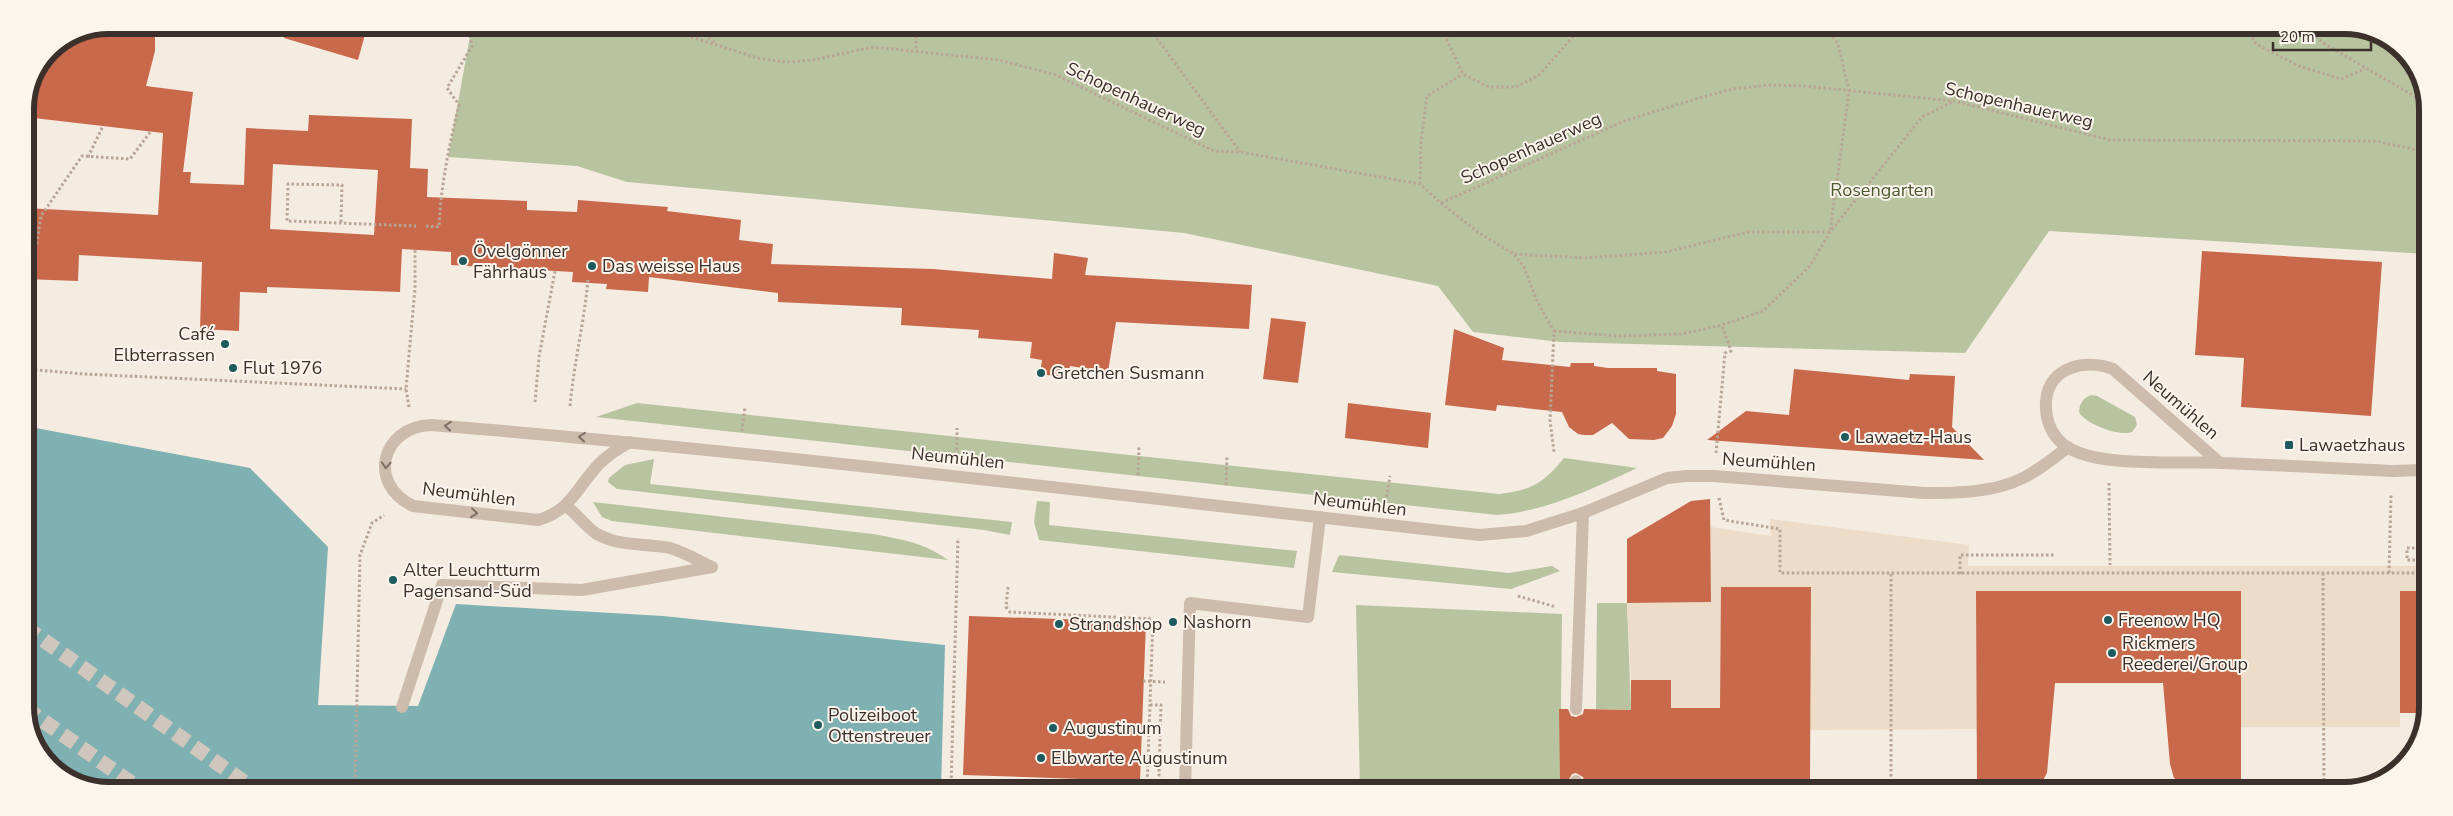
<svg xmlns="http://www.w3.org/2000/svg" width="2453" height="816" font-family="'Nunito Sans',sans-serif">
  <rect width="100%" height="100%" fill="#f4ebe1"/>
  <path fill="#b8c4a0" d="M 2371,29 L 2411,57 L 2428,103 L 2427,254 L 2049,231 L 1965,353 L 1561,342 L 1473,332 L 1438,286 L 1184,233 L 627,182 L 577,166 L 448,157 L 471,31 Z
    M 2091,395 L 2097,396 L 2135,417 L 2137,425 L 2132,432 C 2120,437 2085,424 2079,412 C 2080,403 2082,399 2091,395 Z
    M 637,403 L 1499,494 C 1530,491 1544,483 1564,458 L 1637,468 C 1592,489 1547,511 1497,515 L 596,417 Z
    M 654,459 L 650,484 L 1012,522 L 1010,535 L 984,530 L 617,489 L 608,482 L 609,478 L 625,465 Z
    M 1037,501 L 1050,502 L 1049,525 L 1297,551 L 1294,568 L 1039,540 L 1034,522 Z
    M 593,502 L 873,534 C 903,540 923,542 948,560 L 612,521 L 602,517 Z
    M 1339,555 L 1509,573 L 1552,566 L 1560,571 L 1511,589 L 1332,572 Z
    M 1597,603 L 1627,603 L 1631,710 L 1596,709 Z
    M 1356,605 L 1562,614 L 1560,789 L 1360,789 Z"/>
  <path fill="#ecdcc8" d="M 1770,519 L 1969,545 L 1968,566 L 2425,566 L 2425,591 L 2400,591 L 2400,727 L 2240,727 L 2241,591 L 1977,591 L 1977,729 L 1810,730 L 1811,588 L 1721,629 L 1720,708 L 1671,708 L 1671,680 L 1631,680 L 1627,603 L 1711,602 L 1710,527 L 1771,536 Z"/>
  <path fill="#7fb0b2" d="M 25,426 L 250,468 L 328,547 L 318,705 L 418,706 L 456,604 L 663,616 L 945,645 L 941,788 L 82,787 L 42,759 L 25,713 Z"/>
  <path fill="#c8694b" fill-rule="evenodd" d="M 77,31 L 155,31 L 155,51 L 146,86 L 193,92 L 183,172 L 191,172 L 190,183 L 244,185 L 246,128 L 308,131 L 309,115 L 412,119 L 410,168 L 428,169 L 427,197 L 527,201 L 527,210 L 577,212 L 578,200 L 668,207 L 667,211 L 741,220 L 739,240 L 773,244 L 771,264 L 933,269 L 1052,279 L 1054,253 L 1088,258 L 1085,275 L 1252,285 L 1249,329 L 1116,322 L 1108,372 L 1070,366 L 1068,378 L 1040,374 L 1042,360 L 1030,358 L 1032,342 L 978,338 L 979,330 L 901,325 L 902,308 L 778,302 L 778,293 L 649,277 L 648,292 L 606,289 L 607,284 L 572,282 L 573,272 L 451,265 L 451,252 L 402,249 L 400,292 L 267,287 L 267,293 L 240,292 L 239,331 L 200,329 L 202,262 L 79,255 L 78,281 L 25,279 L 25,208 L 158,215 L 163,133 L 25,117 L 25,103 L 49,50 ZM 273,164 L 378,170 L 374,235 L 270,229 Z
    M 285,31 L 366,31 L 358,60 L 284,38 Z
    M 2202,251 L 2382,262 L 2371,416 L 2241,407 L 2244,358 L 2195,355 Z
    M 1271,318 L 1306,322 L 1298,383 L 1263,379 Z
    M 1454,329 L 1504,348 L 1502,360 L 1570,367 L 1571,363 L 1594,363 L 1594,366 L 1608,368 L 1657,368 L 1657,371 L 1676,374 L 1676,414 L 1672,426 L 1663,438 L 1654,440 L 1629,439 L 1612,423 L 1593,435 L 1584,435 L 1578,434 L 1569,427 L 1562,412 L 1497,405 L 1496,411 L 1445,405 Z
    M 1794,369 L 1909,380 L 1910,374 L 1955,376 L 1952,427 L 1984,460 L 1707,440 L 1746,411 L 1789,415 Z
    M 1348,403 L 1431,413 L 1428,448 L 1345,438 Z
    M 1710,499 L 1711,602 L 1627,603 L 1627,539 L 1691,501 Z
    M 1721,587 L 1811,587 L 1810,781 L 1584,781 L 1583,777 L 1576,773 L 1572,774 L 1568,781 L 1560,781 L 1559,709 L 1568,709 L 1571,716 L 1576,717 L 1583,714 L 1584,709 L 1631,710 L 1631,680 L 1671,680 L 1671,708 L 1720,708 Z
    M 1976,591 L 2241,591 L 2241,783 L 2182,783 L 2174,778 L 2170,764 L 2163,683 L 2055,683 L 2047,773 L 2042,782 L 2034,784 L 1977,785 Z
    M 2400,591 L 2425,591 L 2424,713 L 2400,713 Z
    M 969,616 L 1146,622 L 1140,781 L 963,775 Z"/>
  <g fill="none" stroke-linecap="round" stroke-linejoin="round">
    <path stroke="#cfc6bd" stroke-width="15" stroke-dasharray="15 8" stroke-linecap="butt" d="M 25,627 L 251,787
      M 25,708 L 137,787"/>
    <path stroke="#b9a596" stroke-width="3" stroke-dasharray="2.5 2.5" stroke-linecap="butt" d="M 2247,29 L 2256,44 L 2299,66 L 2341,79 L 2365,69
      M 2309,29 L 2323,43 L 2428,104
      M 1151,30 L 1240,152
      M 1442,30 L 1463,74 L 1489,87 L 1516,87 L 1539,75 L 1579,30
      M 672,31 L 761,59 L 787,62 L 813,60 L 873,47 L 999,60 L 1056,75 L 1214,151 L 1240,152 L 1420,184 L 1441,203 L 1624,121 L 1699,98 L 1733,89 L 1769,85 L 1804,86 L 1954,101 L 2110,140 L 2375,141 L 2427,152
      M 701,31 L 716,44
      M 916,31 L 916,50
      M 88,157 L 103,126
      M 1420,184 L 1421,141 L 1427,96 L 1463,74
      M 1441,203 L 1479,233 L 1514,254 L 1585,258 L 1666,252 L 1748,232 L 1830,232 L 1849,91 L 1838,44 L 1828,30
      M 341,222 L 342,185 L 288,184 L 287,221 L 416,226
      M 426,226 L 439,227 C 441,185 449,145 459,105 L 447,88 L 472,46 L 469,31
      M 1514,255 L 1523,265 L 1538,303 L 1554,331 L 1550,421 L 1554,452
      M 25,313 L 41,216 L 82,156 L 130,159 L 151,131
      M 1554,331 L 1620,336 L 1682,334 L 1722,325 L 1763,311 L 1810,266 L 1830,232 L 1922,117 L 1954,101
      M 25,369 L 84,374 L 406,389
      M 535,402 L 539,357 L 555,271
      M 570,406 C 574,363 584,323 588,280
      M 409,407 L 406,389 L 415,288 L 415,249
      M 742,431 L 745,407
      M 1716,453 L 1725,353 L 1731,351 L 1722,325
      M 957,455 L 957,428
      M 1138,475 L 1139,447
      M 2109,483 L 2110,565
      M 1226,485 L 1227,457
      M 1719,498 L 1724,520 L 1780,529 L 1780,573 L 2425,573
      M 1386,502 L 1390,476
      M 2425,560 L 2407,560 L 2407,548 L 2425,548
      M 2323,573 L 2324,791
      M 2389,573 L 2391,495
      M 1891,574 L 1891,790
      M 1960,574 L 1960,555 L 2054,555
      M 1008,587 L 1006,607 L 1010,612 L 1153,619 L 1147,789
      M 1518,596 L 1556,607
      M 1143,681 L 1165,682
      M 1150,705 L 1161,705 L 1159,775 L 1162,775
      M 355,787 L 360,555 L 372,523 L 384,515
      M 951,788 L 958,538"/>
    <path stroke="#cdbbac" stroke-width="12" d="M 566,506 C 577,514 586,527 597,534 C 620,547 645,543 670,548 C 684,552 699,561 712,567
      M 402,707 L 442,585 L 582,590 L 712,567
      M 1576,709 L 1583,513
      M 1185,789 L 1190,603 L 1308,617 L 1320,517
      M 1576,790 L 1576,781"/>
    <path stroke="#cdbbac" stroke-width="12" d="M 630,442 C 619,448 608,455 599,464 C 577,487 571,511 538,520 L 413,506 C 367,484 381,427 431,425 C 781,453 1130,497 1479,535 L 1526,531 L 1583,513 L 1667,478 L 1686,476 L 1714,476 L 1924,493 C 1956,493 1993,493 2023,478 C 2039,470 2054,458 2068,447
      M 2220,463 L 2113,369 C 2086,359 2049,366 2046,401 C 2045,420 2051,436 2067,447 C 2099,468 2182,461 2221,463 C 2278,465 2334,468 2391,471 L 2425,470"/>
  </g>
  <defs><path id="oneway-chevron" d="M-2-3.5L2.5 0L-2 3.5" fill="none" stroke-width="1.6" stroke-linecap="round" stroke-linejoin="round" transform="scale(1.25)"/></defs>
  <g stroke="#7d6f65">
    <use href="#oneway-chevron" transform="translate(448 426) rotate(-175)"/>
    <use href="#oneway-chevron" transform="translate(582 437) rotate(-175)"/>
    <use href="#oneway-chevron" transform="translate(386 465) rotate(93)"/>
    <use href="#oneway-chevron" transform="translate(474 513) rotate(6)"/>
  </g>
  <g fill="#1f5a5e" stroke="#fbf5ee" stroke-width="2">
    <circle cx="463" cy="261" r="5"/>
    <circle cx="592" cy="266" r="5"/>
    <circle cx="225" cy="344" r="5"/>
    <circle cx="233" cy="368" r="5"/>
    <circle cx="1041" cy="373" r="5"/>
    <circle cx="1845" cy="437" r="5"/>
    <rect x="2284" y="440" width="10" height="10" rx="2.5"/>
    <circle cx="393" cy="580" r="5"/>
    <circle cx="2108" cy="620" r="5"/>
    <circle cx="1173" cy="622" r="5"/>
    <circle cx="1059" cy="624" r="5"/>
    <circle cx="2112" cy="653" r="5"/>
    <circle cx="818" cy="725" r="5"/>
    <circle cx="1053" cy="728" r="5"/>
    <circle cx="1041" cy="758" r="5"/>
  </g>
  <g text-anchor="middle" stroke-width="4" stroke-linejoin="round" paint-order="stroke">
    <g font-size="18" fill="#3b302b" stroke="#fbf5ee">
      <text transform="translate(1136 99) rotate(25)" y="6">Schopenhauerweg</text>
      <text transform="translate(2019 105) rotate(13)" y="6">Schopenhauerweg</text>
      <text transform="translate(1531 148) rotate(-24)" y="6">Schopenhauerweg</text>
      <text transform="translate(2181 405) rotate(41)" y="6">Neumühlen</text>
      <text transform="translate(958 458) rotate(6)" y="6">Neumühlen</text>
      <text transform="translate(1769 462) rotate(4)" y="6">Neumühlen</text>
      <text transform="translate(469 494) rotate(7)" y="6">Neumühlen</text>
      <text transform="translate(1360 504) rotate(7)" y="6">Neumühlen</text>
    </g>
    <g font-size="18" fill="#4a5a2e" stroke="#fbf5ee">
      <text x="1882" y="196">Rosengarten</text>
    </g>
    <g font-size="18" fill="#3b302b" stroke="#fbf5ee" text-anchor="start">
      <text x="473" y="257">Övelgönner<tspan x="473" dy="21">Fährhaus</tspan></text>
      <text x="602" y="272">Das weisse Haus</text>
      <text x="215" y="340" text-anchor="end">Café<tspan x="215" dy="21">Elbterrassen</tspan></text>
      <text x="243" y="374">Flut 1976</text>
      <text x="1051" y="379">Gretchen Susmann</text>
      <text x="1855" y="443">Lawaetz-Haus</text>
      <text x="2299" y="451">Lawaetzhaus</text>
      <text x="403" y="576">Alter Leuchtturm<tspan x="403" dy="21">Pagensand-Süd</tspan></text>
      <text x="2118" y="626">Freenow HQ</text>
      <text x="1183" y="628">Nashorn</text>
      <text x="1069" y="630">Strandshop</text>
      <text x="2122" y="649">Rickmers<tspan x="2122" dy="21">Reederei/Group</tspan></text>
      <text x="828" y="721">Polizeiboot<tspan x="828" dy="21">Ottenstreuer</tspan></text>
      <text x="1063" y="734">Augustinum</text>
      <text x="1051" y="764">Elbwarte Augustinum</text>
    </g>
  </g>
  <path d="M0 0H2453V816H0ZM109 34H2344A75 75 0 0 1 2419 109V707A75 75 0 0 1 2344 782H109A75 75 0 0 1 34 707V109A75 75 0 0 1 109 34Z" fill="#fbf5ee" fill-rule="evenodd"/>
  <path fill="none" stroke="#3b302b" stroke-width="6" d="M109 34H2344A75 75 0 0 1 2419 109V707A75 75 0 0 1 2344 782H109A75 75 0 0 1 34 707V109A75 75 0 0 1 109 34Z"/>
  <path d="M2273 42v8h98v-8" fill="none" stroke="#3b302b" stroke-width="2.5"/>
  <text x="2280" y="42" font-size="15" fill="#3b302b" stroke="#fbf5ee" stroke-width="4" paint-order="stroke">20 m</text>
</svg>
